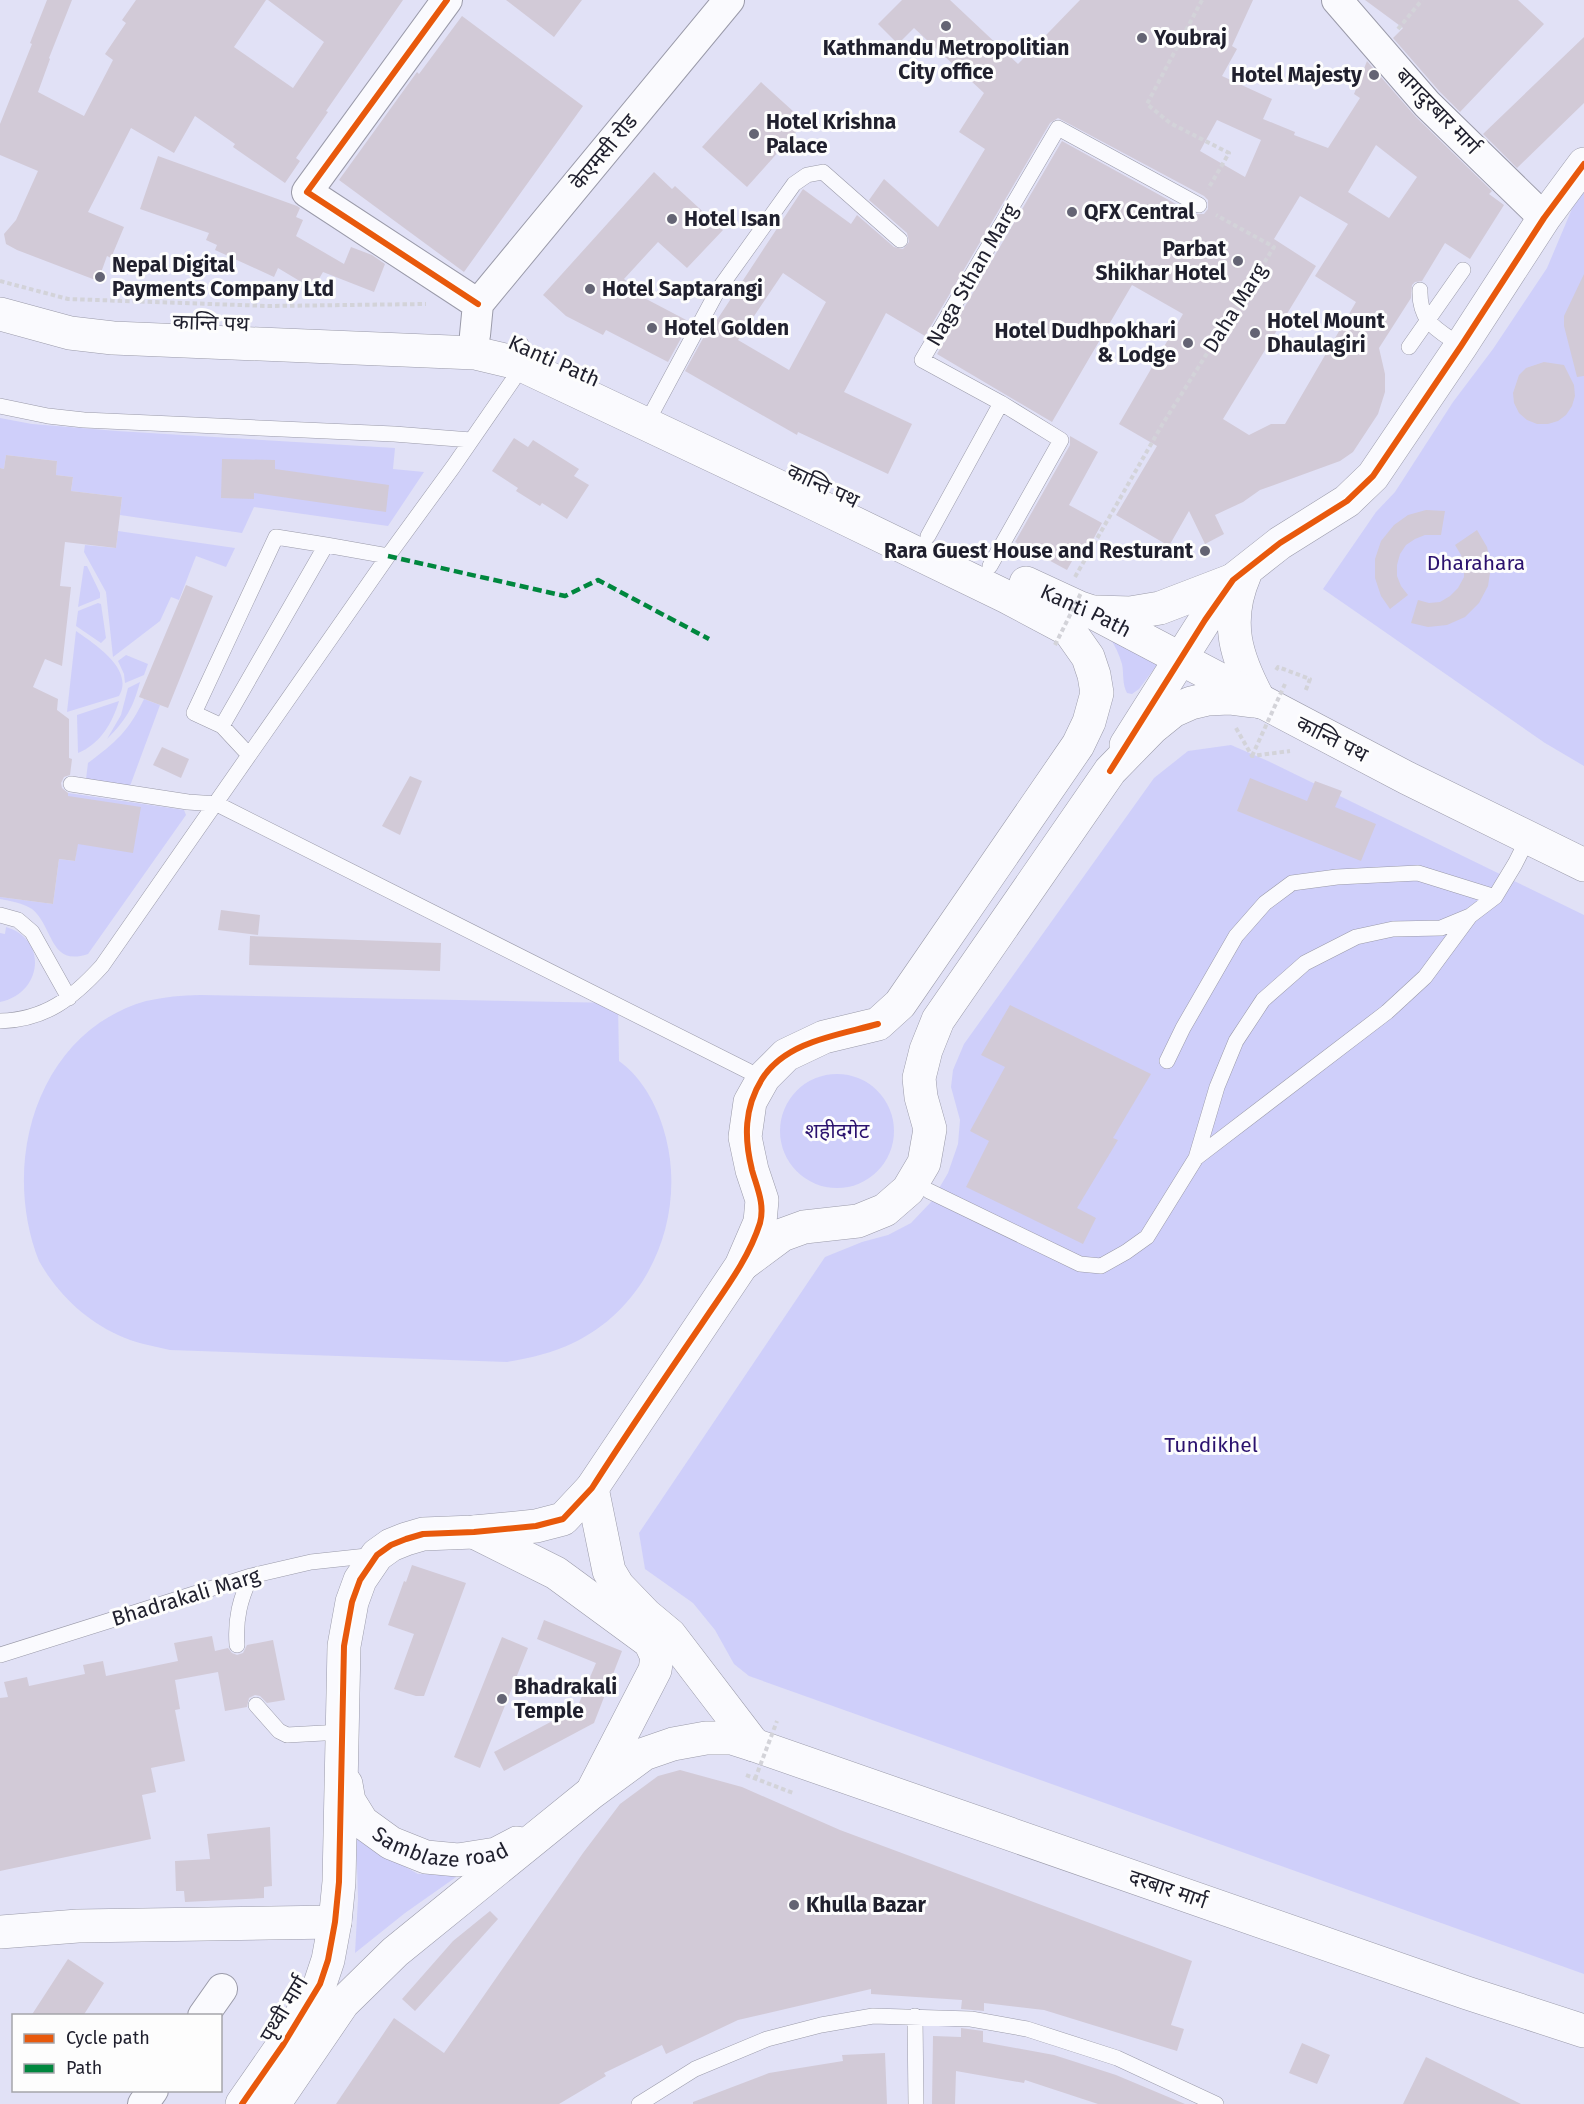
<svg xmlns="http://www.w3.org/2000/svg" width="1584" height="2104" font-family="'Fira Sans','Noto Sans Devanagari',sans-serif">
  <rect width="100%" height="100%" fill="#e1e1f6"/>
  <path fill="#cfcffa" d="M 1584,189 L 1584,766 L 1545,743 L 1323,589 L 1376,512 L 1395,492 L 1453,402 L 1493,349 L 1547,268 L 1577,197 Z
    M 0,418 L 32,424 L 117,431 L 395,448 L 393,469 L 424,472 L 388,526 L 254,507 L 242,533 L 120,515 L 122,497 L 71,491 L 73,477 L 56,475 L 57,461 L 6,455 L 4,469 L 0,468 Z
    M 118,531 L 235,548 L 226,567 L 196,556 L 179,600 L 171,597 L 160,621 L 113,657 L 106,592 L 84,552 L 85,545 L 116,548 Z
    M 84,566 L 87,566 L 100,593 L 100,598 L 78,607 Z
    M 98,603 L 101,604 L 106,638 L 101,643 L 76,626 L 78,611 Z
    M 76,631 C 93,643 135,669 119,696 L 67,712 Z
    M 1109,637 L 1163,657 L 1139,689 L 1132,694 L 1127,693 C 1122,684 1124,674 1122,664 C 1119,654 1115,645 1109,637 Z
    M 126,655 L 148,664 L 144,675 L 125,683 L 124,674 L 118,661 Z
    M 140,682 C 133,708 126,720 107,739 L 121,715 L 128,688 Z
    M 144,699 L 160,705 L 130,786 L 86,779 L 88,763 C 116,742 129,731 144,699 Z
    M 119,701 C 112,724 100,744 78,753 L 77,715 Z
    M 1231,745 L 1268,761 L 1584,915 L 1584,1974 L 749,1676 L 734,1664 L 715,1630 L 693,1603 L 645,1569 L 639,1533 L 825,1257 L 862,1242 L 888,1235 L 911,1223 L 931,1202 L 948,1173 L 958,1144 L 960,1120 L 951,1087 L 953,1070 L 964,1044 L 1154,778 L 1188,751 Z
    M 68,793 L 184,810 L 186,815 L 88,954 C 49,967 54,927 32,909 C 23,903 10,901 0,899 L 0,897 L 53,904 L 59,859 L 75,861 L 78,839 L 62,836 Z
    M 6,927 C 48,939 43,993 0,1002 L 0,933 L 5,934 Z
    M 200,995 L 618,1003 L 619,1061 C 644,1079 659,1109 666,1138 C 686,1218 649,1307 573,1343 C 552,1353 531,1358 507,1362 L 170,1350 C 152,1346 135,1343 118,1335 C 85,1320 57,1293 39,1261 C 0,1163 37,1032 146,1001 C 164,997 182,995 200,995 Z
    M780 1131a57 57 0 1 1 114 0a57 57 0 1 1-114 0Z
    M 356,1830 L 374,1849 L 418,1874 L 459,1875 L 405,1913 L 355,1953 L 358,1899 Z"/>
  <path fill="#d2cad7" fill-rule="evenodd" d="M 47,0 L 72,0 L 49,58 L 50,59 L 38,92 L 84,116 L 113,60 L 105,54 L 126,23 L 122,20 L 136,0 L 266,0 L 234,47 L 293,88 L 324,42 L 268,0 L 403,0 L 326,111 L 328,112 L 296,158 L 300,161 L 285,183 L 233,147 L 235,144 L 195,116 L 174,153 L 131,128 L 88,212 L 124,227 L 111,258 L 107,256 L 98,281 L 17,250 L 6,244 L 4,234 L 16,220 L 38,171 L 0,155 L 0,124 L 32,44 L 30,43 Z
    M 506,0 L 582,0 L 554,37 Z
    M 902,0 L 950,0 L 1018,64 L 1080,0 L 1253,0 L 1232,46 L 1237,49 L 1222,76 L 1272,99 L 1263,119 L 1295,132 L 1294,135 L 1328,148 L 1360,98 L 1354,94 L 1367,61 L 1415,116 L 1492,191 L 1489,194 L 1504,205 L 1470,259 L 1445,243 L 1422,281 L 1415,282 L 1412,285 L 1411,298 L 1379,348 L 1385,374 L 1385,392 L 1378,414 L 1353,452 L 1340,461 L 1260,490 L 1243,502 L 1215,515 L 1224,534 L 1205,544 L 1189,511 L 1169,546 L 1116,515 L 1157,446 L 1119,424 L 1183,314 L 1132,285 L 1052,422 L 937,354 L 1062,141 L 1194,214 L 1204,214 L 1208,209 L 1208,200 L 1204,196 L 1058,118 L 1050,123 L 925,336 L 886,313 L 844,392 L 912,424 L 888,474 L 798,432 L 797,435 L 685,371 L 707,331 L 709,332 L 803,189 L 851,224 L 857,215 L 894,247 L 903,249 L 909,242 L 907,233 L 869,200 L 884,179 L 938,227 L 985,149 L 959,132 L 984,93 L 914,28 L 898,44 L 878,24 ZM 1217,120 L 1261,140 L 1245,177 L 1200,151 ZM 1376,145 L 1417,177 L 1389,218 L 1348,192 ZM 1300,196 L 1348,224 L 1315,276 L 1356,302 L 1285,424 L 1271,424 L 1249,435 L 1223,419 L 1316,266 L 1274,239 ZM 783,273 L 826,302 L 789,370 L 738,340 Z
    M 1365,0 L 1518,0 L 1544,24 L 1460,112 L 1440,92 L 1393,38 L 1403,28 Z
    M 462,16 L 583,106 L 464,272 L 339,180 L 417,72 L 419,74 Z
    M 1584,37 L 1584,103 L 1517,168 L 1483,134 Z
    M 761,82 L 805,122 L 747,187 L 702,147 Z
    M 158,156 L 297,206 L 300,208 L 296,217 L 303,220 L 296,236 L 344,264 L 351,247 L 372,255 L 385,264 L 374,292 L 323,272 L 313,289 L 278,268 L 274,277 L 215,250 L 217,245 L 206,240 L 209,233 L 140,209 Z
    M 654,172 L 672,189 L 675,186 L 723,230 L 687,268 L 658,242 L 624,279 L 634,287 L 631,291 L 690,322 L 668,362 L 606,330 L 603,335 L 566,316 L 543,295 Z
    M 1584,274 L 1584,376 L 1577,377 L 1564,326 L 1564,316 Z
    M 1544,362 L 1564,365 L 1574,385 L 1575,396 L 1572,406 L 1566,415 L 1558,421 L 1548,424 L 1537,424 L 1527,420 L 1519,413 L 1514,403 L 1513,393 L 1519,375 L 1526,368 Z
    M 1070,436 L 1098,452 L 1069,505 L 1102,523 L 1088,549 L 1081,545 L 1067,570 L 1015,542 L 1070,445 Z
    M 514,438 L 528,447 L 533,440 L 579,469 L 574,476 L 589,485 L 567,519 L 542,503 L 540,506 L 516,491 L 518,488 L 492,471 Z
    M 6,455 L 57,461 L 56,475 L 73,477 L 71,491 L 122,497 L 116,548 L 65,542 L 60,586 L 71,587 L 62,666 L 45,659 L 33,687 L 58,699 L 57,710 L 69,719 L 69,758 L 72,759 L 70,775 L 64,777 L 61,783 L 62,788 L 68,793 L 68,796 L 141,807 L 133,853 L 78,844 L 75,861 L 59,859 L 53,904 L 0,897 L 0,468 L 4,469 Z
    M 222,459 L 275,460 L 275,469 L 389,485 L 386,512 L 254,493 L 254,499 L 221,498 Z
    M 1426,510 L 1445,511 L 1441,535 L 1425,535 L 1415,539 L 1406,545 L 1400,554 L 1397,565 L 1397,576 L 1401,586 L 1408,595 L 1390,609 L 1381,596 L 1375,578 L 1375,559 L 1381,541 L 1394,525 L 1408,515 Z
    M 1477,530 L 1487,547 L 1491,566 L 1488,586 L 1479,603 L 1465,617 L 1447,625 L 1428,627 L 1411,623 L 1418,600 L 1429,603 L 1440,602 L 1450,596 L 1458,588 L 1464,577 L 1464,566 L 1461,555 L 1455,545 Z
    M 186,585 L 213,596 L 168,708 L 139,697 Z
    M 162,747 L 189,759 L 181,778 L 153,765 Z
    M 410,776 L 422,781 L 400,835 L 382,826 Z
    M 1250,778 L 1307,801 L 1315,781 L 1342,791 L 1335,807 L 1376,824 L 1361,861 L 1237,811 Z
    M 221,910 L 260,915 L 258,935 L 218,930 Z
    M 250,936 L 441,943 L 440,971 L 249,965 Z
    M 1010,1005 L 1151,1074 L 1113,1138 L 1118,1140 L 1077,1208 L 1096,1218 L 1083,1244 L 966,1187 L 989,1141 L 970,1131 L 1005,1067 L 981,1055 Z
    M 412,1565 L 466,1583 L 424,1696 L 416,1696 L 394,1689 L 414,1634 L 388,1625 L 404,1581 L 406,1582 Z
    M 544,1620 L 622,1651 L 594,1723 L 504,1771 L 494,1752 L 577,1708 L 596,1663 L 537,1639 Z
    M 212,1636 L 215,1651 L 228,1648 L 232,1653 L 237,1655 L 243,1653 L 247,1645 L 273,1640 L 285,1700 L 267,1703 L 260,1696 L 255,1695 L 249,1698 L 247,1707 L 225,1711 L 218,1672 L 175,1680 L 180,1709 L 175,1710 L 185,1761 L 151,1768 L 156,1792 L 142,1795 L 151,1839 L 0,1871 L 0,1698 L 8,1697 L 4,1682 L 27,1677 L 29,1686 L 85,1674 L 83,1665 L 103,1661 L 106,1676 L 178,1661 L 174,1643 Z
    M 502,1637 L 528,1648 L 480,1768 L 454,1757 Z
    M 680,1770 L 742,1787 L 840,1830 L 1192,1961 L 1171,2025 L 1184,2029 L 1177,2051 L 1044,2010 L 984,2003 L 984,2011 L 961,2009 L 962,2000 L 871,1994 L 871,1989 L 738,2020 L 666,2054 L 662,2045 L 604,2073 L 606,2076 L 559,2104 L 336,2104 L 394,2018 L 444,2053 L 583,1853 L 620,1804 L 658,1776 Z
    M 270,1827 L 272,1886 L 264,1887 L 264,1898 L 185,1902 L 184,1891 L 176,1891 L 175,1861 L 210,1859 L 207,1834 Z
    M 490,1911 L 498,1919 L 415,2011 L 402,1999 L 453,1941 Z
    M 68,1959 L 104,1983 L 83,2016 L 31,2016 Z
    M 961,2028 L 983,2031 L 983,2042 L 1054,2055 L 1116,2075 L 1185,2104 L 1098,2104 L 1025,2080 L 1024,2083 L 956,2071 L 955,2104 L 932,2104 L 933,2036 L 961,2037 Z
    M 1302,2043 L 1330,2055 L 1317,2084 L 1289,2073 Z
    M 885,2053 L 887,2104 L 693,2104 L 693,2102 L 769,2073 L 843,2061 L 842,2055 Z
    M 1426,2057 L 1521,2104 L 1403,2104 Z"/>
  <g fill="none" stroke-linecap="round" stroke-linejoin="round">
    <g stroke="#9a9aa9" stroke-width="16">
      <path id="service" d="M 1420,290 C 1419,323 1437,329 1461,346
        M 1409,347 L 1463,270
        M 0,406 L 48,416 L 84,420 L 394,434 L 471,440
        M 646,424 L 718,290 L 794,184 L 807,175 L 823,172 L 900,240
        M 928,536 L 1001,403
        M 990,566 L 1061,440 L 1001,403 L 922,360 L 1058,128 L 1199,205
        M 222,726 L 194,713 L 276,537 L 326,545
        M 249,755 L 222,726 L 326,545 L 388,556
        M 71,784 L 188,802 L 217,804 L 748,1071
        M 0,915 L 18,920 L 32,932 L 69,998
        M 0,1021 C 45,1020 73,998 102,966 L 388,556 L 453,467 L 513,380 L 521,344
        M 1167,1061 L 1183,1028 L 1236,936 L 1265,903 L 1292,883 L 1337,877 L 1418,873 L 1495,897
        M 1196,1158 L 1387,1012 L 1425,977 L 1470,916
        M 929,1191 L 1080,1264 L 1101,1266 L 1126,1252 L 1147,1237 L 1196,1158 L 1217,1087 L 1236,1041 L 1263,1000 L 1305,963 L 1356,937 L 1393,929 L 1441,928 L 1470,916 L 1495,897 L 1515,864 L 1528,838
        M 237,1645 C 235,1619 240,1599 251,1576
        M 0,1655 L 251,1576 L 311,1562 L 376,1555
        M 256,1705 L 279,1731 L 287,1735 L 342,1732
        M 915,2016 L 916,2104
        M 639,2104 L 695,2069 L 767,2039 L 821,2025 L 873,2016 L 971,2019 L 1027,2029 L 1117,2058 L 1216,2104"/>
    </g>
    <g stroke="#9a9aa9" stroke-width="32">
      <path id="minor" d="M 447,0 L 307,192 L 478,304
        M 1337,0 L 1427,104 L 1544,218
        M 478,304 L 729,0
        M 475,335 L 478,304
        M 203,2016 L 222,1989
        M 143,2104 L 153,2090"/>
    </g>
    <g stroke="#9a9aa9" stroke-width="34">
      <path id="tertiary" d="M 1245,574 C 1224,622 1236,658 1260,702
        M 1126,745 L 1205,620 L 1233,580 L 1280,543 L 1347,501 L 1373,476 L 1461,346 L 1544,218 L 1584,164"/>
    </g>
    <g stroke="#9a9aa9" stroke-width="34">
      <path id="secondary" d="M 0,1932 L 78,1926 L 335,1922"/>
    </g>
    <g stroke="#9a9aa9" stroke-width="34">
      <g id="primary">
        <path d="M 0,314 L 70,333 L 113,338 L 475,353 L 517,363 L 809,501 L 1007,597 L 1069,630 L 1088,657 L 1094,675 L 1097,693 L 1089,722 L 1078,745 L 900,1004 L 878,1024 L 824,1037 L 786,1055 L 764,1077 L 750,1102 L 745,1137 L 752,1170 L 762,1200 L 760,1222 L 741,1266 L 592,1488 L 563,1519 L 536,1526 L 474,1532 L 423,1534 L 406,1539 L 391,1545 L 377,1555 L 360,1580 L 352,1602 L 344,1646 L 339,1882 L 335,1922 L 328,1960 L 320,1984 L 283,2045 L 242,2104"/>
        <path id="s1" d="M 1026,583 L 1080,608 L 1092,612 L 1407,778 L 1584,865"/>
        <path d="M 1097,612 L 1130,613 L 1160,608 L 1233,580"/>
        <path d="M 743,1264 L 782,1235 L 804,1227 L 858,1221 L 885,1210 L 908,1190 L 924,1163 L 930,1129 L 921,1097 L 919,1078 L 926,1050 L 938,1020 L 1110,771 L 1152,728 L 1173,711 L 1191,703 L 1208,699 L 1229,698 L 1252,701"/>
        <path d="M 592,1488 L 609,1571 L 618,1586 L 646,1615 L 670,1635 L 754,1745"/>
        <path d="M 474,1532 L 556,1573 L 650,1642 L 657,1657 L 655,1670 L 594,1788"/>
        <path id="s2" d="M 346,1784 L 349,1801 L 362,1822 L 391,1843 L 426,1857 L 458,1860 L 496,1854 L 517,1843"/>
        <path d="M 274,2104 L 343,2003 L 395,1952 L 591,1793 L 644,1754 L 673,1744 L 706,1738 L 732,1738 L 754,1745 L 1467,1993 L 1584,2031"/>
      </g>
    </g>
    <path stroke="#d3d3d9" stroke-width="4" stroke-dasharray="4.5 3" stroke-linecap="butt" d="M 1202,0 L 1147,104 L 1170,123 L 1229,153 L 1208,189
      M 1398,29 L 1422,0
      M 0,281 L 68,299 L 268,306 L 426,304
      M 1075,577 L 1162,425 L 1274,247 L 1216,215
      M 1276,670 L 1278,667 L 1310,679 L 1305,692
      M 1236,728 L 1252,756 L 1290,751
      M 746,1775 L 793,1793"/>
    <use href="#service" stroke="#fafafe" stroke-width="15"/>
    <use href="#minor" stroke="#fafafe" stroke-width="30"/>
    <use href="#tertiary" stroke="#fafafe" stroke-width="33"/>
    <use href="#secondary" stroke="#fafafe" stroke-width="33"/>
    <use href="#primary" stroke="#fafafe" stroke-width="33"/>
    <path stroke="#d3d3d9" stroke-width="4" stroke-dasharray="4.5 3" stroke-linecap="butt" d="M 1055,645 L 1081,593
      M 1252,756 L 1285,684
      M 755,1779 L 777,1721"/>
    <path stroke="#00873e" stroke-width="4.5" stroke-dasharray="9 4.5" stroke-linecap="butt" d="M 388,556 L 565,596 L 598,580 L 709,639"/>
    <g stroke="#fdfdfd" stroke-width="10">
      <path id="cycleway" d="M 447,0 L 307,192 L 478,304
        M 1110,771 L 1205,620 L 1233,580 L 1280,543 L 1347,501 L 1373,476 L 1461,346 L 1544,218 L 1584,164
        M 242,2104 L 283,2045 L 320,1984 L 328,1960 L 335,1922 L 339,1882 L 344,1646 L 352,1602 L 360,1580 L 377,1555 L 391,1545 L 406,1539 L 423,1534 L 474,1532 L 536,1526 L 563,1519 L 592,1488 C 627,1433 664,1379 701,1325 C 722,1293 748,1261 760,1223 C 765,1204 757,1188 752,1170 C 744,1138 744,1108 762,1079 C 786,1041 839,1035 878,1024"/>
    </g>
    <use href="#cycleway" stroke="#e8590c" stroke-width="6"/>
  </g>
  <g fill="#646474" stroke="#fdfdfd" stroke-width="2">
    <circle cx="946" cy="26" r="6"/>
    <circle cx="1142" cy="38" r="6"/>
    <circle cx="1374" cy="75" r="6"/>
    <circle cx="754" cy="134" r="6"/>
    <circle cx="1072" cy="212" r="6"/>
    <circle cx="672" cy="219" r="6"/>
    <circle cx="1238" cy="261" r="6"/>
    <circle cx="100" cy="277" r="6"/>
    <circle cx="590" cy="289" r="6"/>
    <circle cx="652" cy="328" r="6"/>
    <circle cx="1255" cy="333" r="6"/>
    <circle cx="1188" cy="343" r="6"/>
    <circle cx="1205" cy="551" r="6"/>
    <circle cx="502" cy="1699" r="6"/>
    <circle cx="794" cy="1905" r="6"/>
  </g>
  <g text-anchor="middle" stroke-width="6" stroke-linejoin="round" paint-order="stroke">
    <g font-size="21" font-weight="bold" fill="#20202e" stroke="#fdfdfd" text-anchor="start">
      <text x="1154" y="45">Youbraj</text>
      <text x="946" y="55" text-anchor="middle">Kathmandu Metropolitian<tspan x="946" dy="24">City office</tspan></text>
      <text x="1362" y="82" text-anchor="end">Hotel Majesty</text>
      <text x="766" y="129">Hotel Krishna<tspan x="766" dy="24">Palace</tspan></text>
      <text x="1084" y="219">QFX Central</text>
      <text x="684" y="226">Hotel Isan</text>
      <text x="1226" y="256" text-anchor="end">Parbat<tspan x="1226" dy="24">Shikhar Hotel</tspan></text>
      <text x="112" y="272">Nepal Digital<tspan x="112" dy="24">Payments Company Ltd</tspan></text>
      <text x="602" y="296">Hotel Saptarangi</text>
      <text x="1267" y="328">Hotel Mount<tspan x="1267" dy="24">Dhaulagiri</tspan></text>
      <text x="664" y="335">Hotel Golden</text>
      <text x="1176" y="338" text-anchor="end">Hotel Dudhpokhari<tspan x="1176" dy="24">&amp; Lodge</tspan></text>
      <text x="1193" y="558" text-anchor="end">Rara Guest House and Resturant</text>
      <text x="514" y="1694">Bhadrakali<tspan x="514" dy="24">Temple</tspan></text>
      <text x="806" y="1912">Khulla Bazar</text>
    </g>
    <g font-size="21" fill="#20202e" stroke="#fdfdfd">
      <text transform="translate(1438 111) rotate(46)" y="7">बागदुरबार मार्ग</text>
      <text transform="translate(604 152) rotate(-50)" y="7">केएमसी रोड</text>
      <text transform="translate(972 275) rotate(-60)" y="7">Naga Sthan Marg</text>
      <text transform="translate(1235 308) rotate(-58)" y="7">Daha Marg</text>
      <text transform="translate(211 323) rotate(2)" y="7">कान्ति पथ</text>
      <text transform="translate(554 361) rotate(24)" y="7">Kanti Path</text>
      <text transform="translate(823 486) rotate(25)" y="7">कान्ति पथ</text>
      <text dy="7" stroke="none"><textPath href="#s1" startOffset="66">Kanti Path</textPath></text>
      <text transform="translate(1332 739) rotate(27)" y="7">कान्ति पथ</text>
      <text transform="translate(186 1597) rotate(-17)" y="7">Bhadrakali Marg</text>
      <text dy="7" stroke="none"><textPath href="#s2" startOffset="128">Samblaze road</textPath></text>
      <text transform="translate(1168 1889) rotate(19)" y="7">दरबार मार्ग</text>
      <text transform="translate(284 2009) rotate(-59)" y="7">पृथ्वी मार्ग</text>
    </g>
    <g font-size="21" fill="#2b126e" stroke="#fdfdfd">
      <text x="1476" y="570">Dharahara</text>
      <text x="837" y="1138">शहीदगेट</text>
      <text x="1211" y="1452">Tundikhel</text>
    </g>
  </g>
  <rect x="12" y="2014" width="210" height="78" fill="#fdfdfd" stroke="#a5a5aa" stroke-width="1.5"/>
  <rect x="24" y="2034" width="30" height="9" fill="#e8590c" stroke="#a5a5aa" stroke-width="1.5"/>
  <text x="66" y="2044" font-size="18" fill="#20202e">Cycle path</text>
  <rect x="24" y="2064" width="30" height="9" fill="#00873e" stroke="#a5a5aa" stroke-width="1.5"/>
  <text x="66" y="2074" font-size="18" fill="#20202e">Path</text>
</svg>
